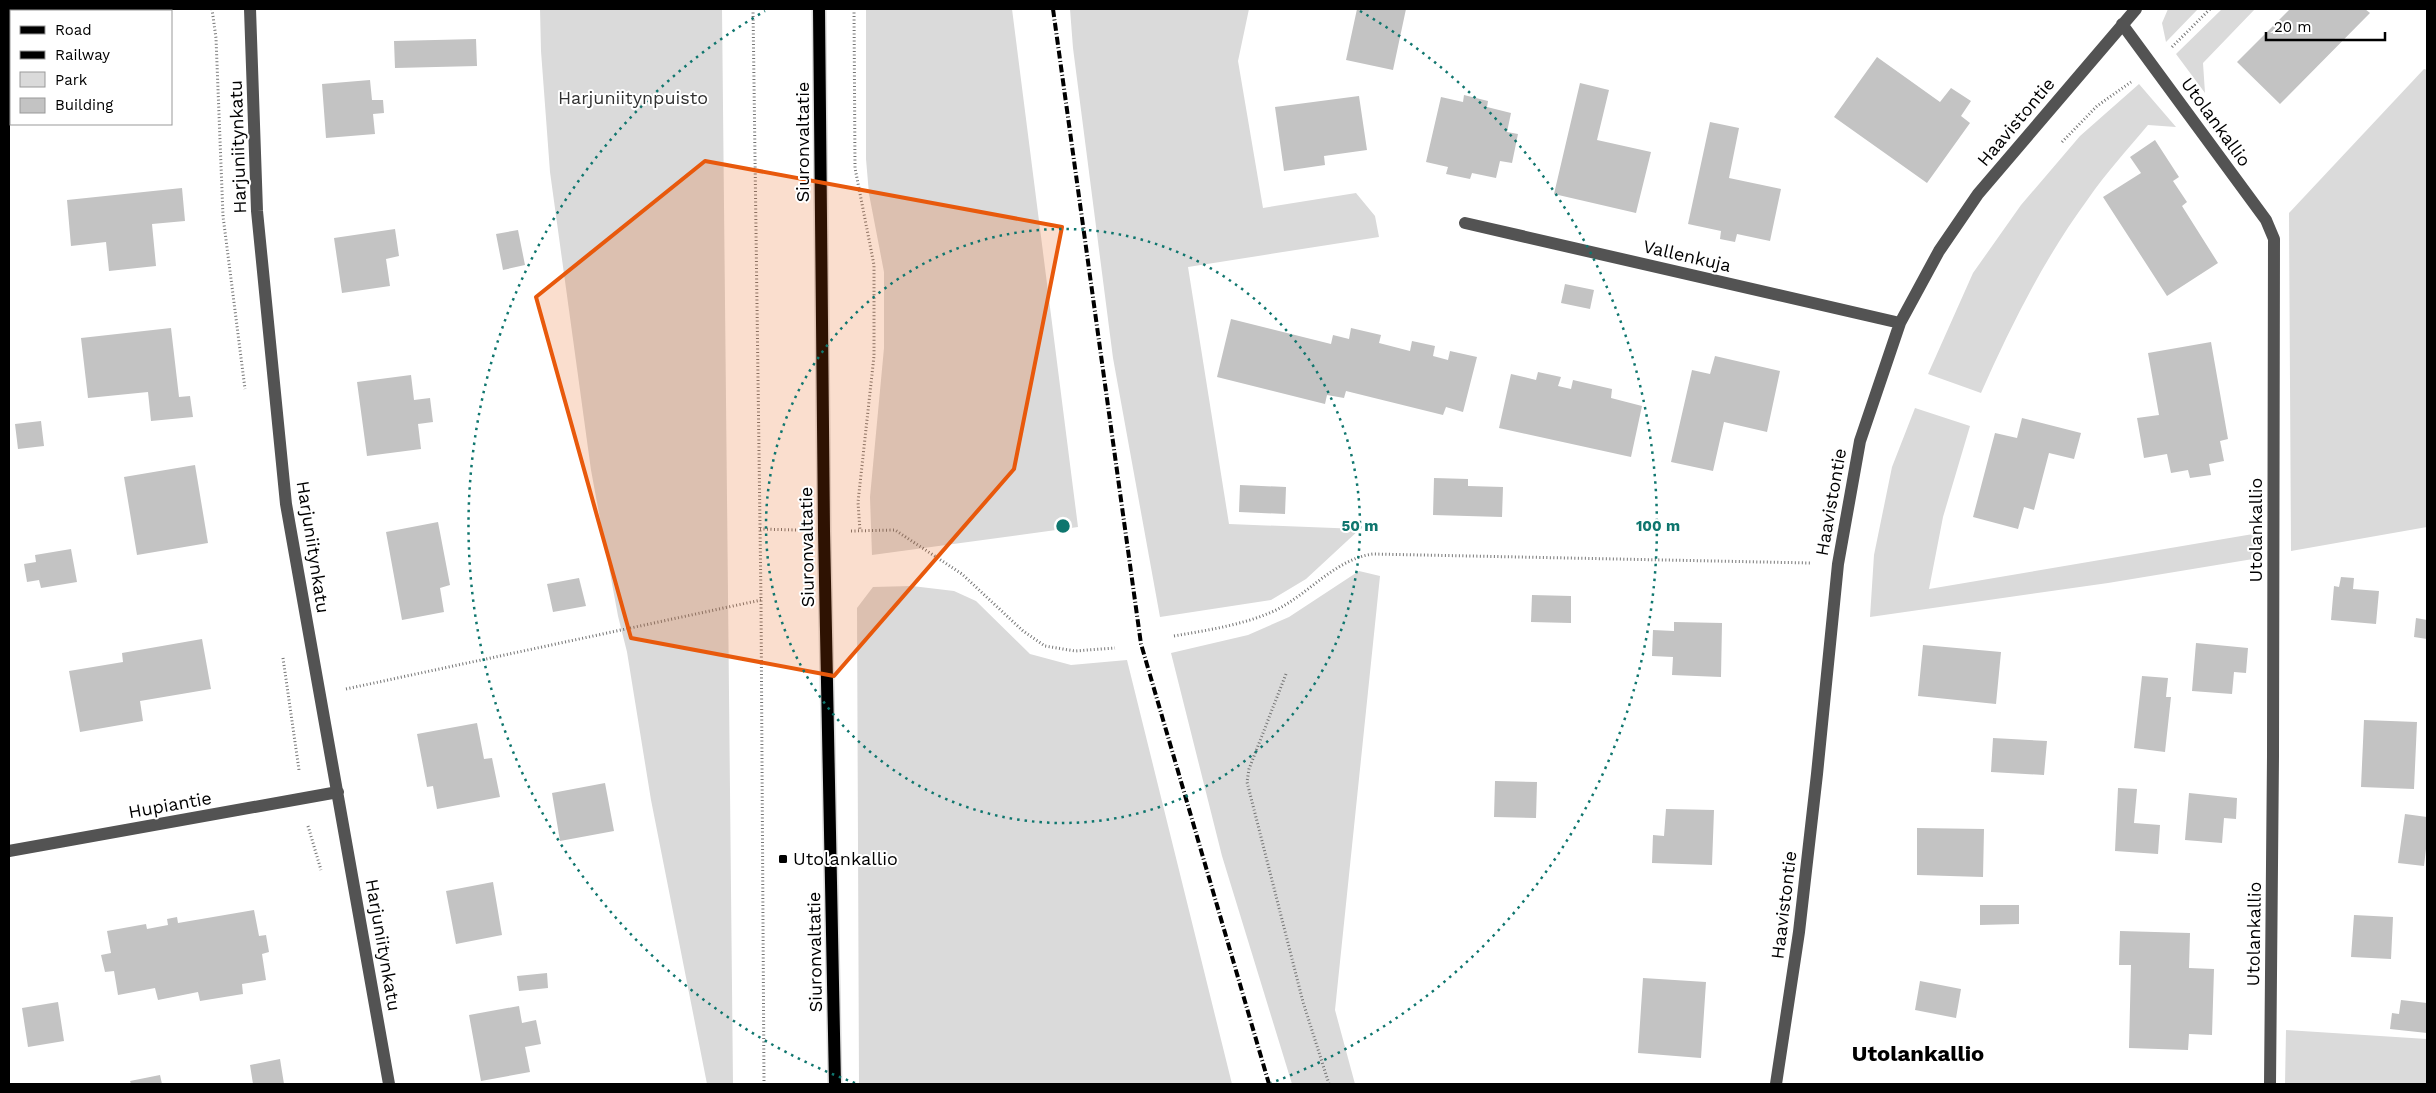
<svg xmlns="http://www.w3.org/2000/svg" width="2436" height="1093" font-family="'Work Sans',sans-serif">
  <rect width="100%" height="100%" fill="#fff"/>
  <path fill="#dadada" d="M 540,9 L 722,9 L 733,1084 L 707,1084 L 651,800 L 627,652 L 618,616 L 591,470 L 550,172 L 541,51 Z
    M 866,9 L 1012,9 L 1078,527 L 872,555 L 870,497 L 884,348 L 884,272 L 869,194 L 866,159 Z
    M 1070,9 L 1249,9 L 1238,61 L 1263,208 L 1356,193 L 1375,216 L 1379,237 L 1188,267 L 1229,524 L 1360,529 L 1306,579 L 1271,600 L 1160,617 L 1113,358 L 1073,48 Z
    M 2168,9 L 2198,9 L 2166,42 L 2162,23 Z
    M 2222,9 L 2255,9 L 2203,63 L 2205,93 L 2176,54 Z
    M 2424,69 L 2427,70 L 2427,527 L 2291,551 L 2289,213 Z
    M 2139,84 L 2176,127 L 2148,125 C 2128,149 2106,173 2088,199 C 2044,259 2011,325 1981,393 L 1928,374 L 1973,273 L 2021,205 L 2080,136 Z
    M 1915,408 L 1970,426 L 1943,517 L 1929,589 L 2259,533 L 2259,558 L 2108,583 L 1870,617 L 1874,555 L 1892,467 Z
    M 1359,571 L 1380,576 L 1335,1010 L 1355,1084 L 1292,1084 L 1222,856 L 1171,653 L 1248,635 L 1289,617 Z
    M 912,586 L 954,591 L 976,601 L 1030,654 L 1071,665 L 1127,660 L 1232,1084 L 859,1084 L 857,608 L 873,587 Z
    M 2286,1030 L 2427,1039 L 2427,1084 L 2285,1084 Z"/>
  <path fill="#c3c3c3" d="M 1357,9 L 1406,9 L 1393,70 L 1346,60 Z
    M 2290,9 L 2365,9 L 2370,13 L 2280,104 L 2237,62 Z
    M 476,39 L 477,66 L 395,68 L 394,41 Z
    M 1877,57 L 1940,102 L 1951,88 L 1971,101 L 1961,116 L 1970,123 L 1927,183 L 1834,117 Z
    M 370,80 L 372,100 L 383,100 L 384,113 L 373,114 L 375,134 L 326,138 L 322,84 Z
    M 1580,83 L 1609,90 L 1597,140 L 1651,152 L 1636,213 L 1554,194 Z
    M 1464,95 L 1488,101 L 1487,107 L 1511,113 L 1507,132 L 1518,134 L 1512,163 L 1500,161 L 1496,178 L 1472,173 L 1470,179 L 1446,174 L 1448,167 L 1426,162 L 1441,97 L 1463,102 Z
    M 1359,96 L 1367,150 L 1324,156 L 1325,165 L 1284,171 L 1275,107 Z
    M 1710,122 L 1739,128 L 1729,178 L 1781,189 L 1770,241 L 1737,234 L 1735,242 L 1720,239 L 1721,231 L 1688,224 Z
    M 2155,140 L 2179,177 L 2173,181 L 2187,202 L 2182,206 L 2218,263 L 2167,296 L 2103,197 L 2141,173 L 2130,157 Z
    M 182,188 L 185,221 L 152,224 L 156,266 L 109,271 L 106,242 L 71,246 L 67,200 Z
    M 395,229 L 399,256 L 386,259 L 390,286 L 342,293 L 334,238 Z
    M 518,230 L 525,265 L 503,270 L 496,234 Z
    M 1565,284 L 1594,290 L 1590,309 L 1561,303 Z
    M 1231,319 L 1331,344 L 1333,335 L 1349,339 L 1351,328 L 1381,335 L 1379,343 L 1410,351 L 1412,341 L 1435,346 L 1433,356 L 1448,360 L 1450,351 L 1477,357 L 1463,412 L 1446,407 L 1443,415 L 1346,391 L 1344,398 L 1327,395 L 1325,404 L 1217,377 Z
    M 171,328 L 179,397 L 190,396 L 193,417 L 151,421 L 148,392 L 88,398 L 81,338 Z
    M 2211,342 L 2228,439 L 2220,441 L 2224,461 L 2209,464 L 2211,475 L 2190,478 L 2188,470 L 2171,473 L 2167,454 L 2144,458 L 2137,418 L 2159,415 L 2148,353 Z
    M 1715,356 L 1780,371 L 1767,432 L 1724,422 L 1713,471 L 1671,462 L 1692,370 L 1710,374 Z
    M 1538,372 L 1561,377 L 1558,386 L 1571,389 L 1573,380 L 1612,389 L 1611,398 L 1642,406 L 1631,457 L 1499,428 L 1511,374 L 1536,380 Z
    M 411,375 L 414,400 L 430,398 L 433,422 L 418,424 L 421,449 L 367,456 L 357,382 Z
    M 2022,418 L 2081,433 L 2074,459 L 2049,453 L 2034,510 L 2024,507 L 2018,529 L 1973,517 L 1995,433 L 2017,438 Z
    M 41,421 L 44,446 L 18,449 L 15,424 Z
    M 195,465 L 208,543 L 137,555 L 124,477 Z
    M 1434,478 L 1468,479 L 1468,486 L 1503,487 L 1502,517 L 1433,515 Z
    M 1240,485 L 1286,487 L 1285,514 L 1239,512 Z
    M 438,522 L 450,585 L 440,588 L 444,612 L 402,620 L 386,532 Z
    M 71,549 L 77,582 L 41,588 L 39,580 L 27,582 L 24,564 L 36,562 L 35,555 Z
    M 2341,577 L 2354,578 L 2353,589 L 2379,591 L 2376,624 L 2331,620 L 2334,586 L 2339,587 Z
    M 579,578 L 586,606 L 553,612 L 547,584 Z
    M 1532,595 L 1571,596 L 1571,623 L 1531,622 Z
    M 2416,618 L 2427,620 L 2427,639 L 2414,637 Z
    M 1674,622 L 1722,623 L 1721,677 L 1672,675 L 1673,657 L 1652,656 L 1653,630 L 1674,631 Z
    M 202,639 L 211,689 L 140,701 L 143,721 L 80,732 L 69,671 L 123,662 L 122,653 Z
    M 2196,643 L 2248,648 L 2246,673 L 2234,672 L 2232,694 L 2192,691 Z
    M 1923,645 L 2001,652 L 1996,704 L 1918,696 Z
    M 2142,676 L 2168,678 L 2166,697 L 2171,697 L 2165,752 L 2134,748 Z
    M 2364,720 L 2417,722 L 2414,789 L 2361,787 Z
    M 477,723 L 484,759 L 492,758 L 500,797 L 437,809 L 433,786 L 427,787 L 417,734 Z
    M 1993,738 L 2047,741 L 2044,775 L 1991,772 Z
    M 1495,781 L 1537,782 L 1536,818 L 1494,817 Z
    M 605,783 L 614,831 L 560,841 L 552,793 Z
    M 2118,788 L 2137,789 L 2134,823 L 2160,825 L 2158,854 L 2115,851 Z
    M 2189,793 L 2237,798 L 2236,819 L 2224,818 L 2222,843 L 2185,840 Z
    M 1666,809 L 1714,810 L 1712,865 L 1652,863 L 1653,835 L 1664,836 Z
    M 2405,814 L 2427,817 L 2427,840 L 2424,866 L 2398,863 Z
    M 1917,828 L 1984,829 L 1983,877 L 1917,875 Z
    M 493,882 L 502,935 L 456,944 L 446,891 Z
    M 1980,905 L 2019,905 L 2019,924 L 1980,925 Z
    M 254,910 L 259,936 L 266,935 L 269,952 L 262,954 L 266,980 L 242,984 L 243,994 L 200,1001 L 198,992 L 158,1000 L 155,988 L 118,995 L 114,971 L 105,972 L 101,955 L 111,953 L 107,931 L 146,924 L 147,929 L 168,925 L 167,919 L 177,917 L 178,923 Z
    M 2354,915 L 2393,917 L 2391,959 L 2351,957 Z
    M 2120,931 L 2190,933 L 2189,968 L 2214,969 L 2212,1035 L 2189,1034 L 2188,1050 L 2129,1048 L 2131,965 L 2119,965 Z
    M 547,973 L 548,988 L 519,991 L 517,976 Z
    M 1643,978 L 1706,982 L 1701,1058 L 1638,1053 Z
    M 1920,981 L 1961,989 L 1956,1018 L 1915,1010 Z
    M 2401,1000 L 2427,1003 L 2427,1033 L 2390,1029 L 2392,1013 L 2399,1014 Z
    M 58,1002 L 64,1041 L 28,1047 L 22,1008 Z
    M 519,1006 L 522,1023 L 536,1020 L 541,1044 L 525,1047 L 530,1072 L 481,1081 L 469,1015 Z
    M 280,1059 L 284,1084 L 253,1084 L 250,1065 Z
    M 160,1075 L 162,1084 L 131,1084 L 130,1081 Z"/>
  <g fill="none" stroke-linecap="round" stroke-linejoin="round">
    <g stroke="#dbdbdb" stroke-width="15">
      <path id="major" d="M 819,9 L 824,531 L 835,1084"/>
    </g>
    <path stroke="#757575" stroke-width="3" stroke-dasharray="1 2.5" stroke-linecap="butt" d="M 212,9 L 216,38 L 223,216 L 245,389
      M 753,9 L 761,600 L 764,1084
      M 854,9 L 855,168 L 874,265 L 874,356 L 858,502 L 860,531
      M 2172,47 L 2210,9
      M 2062,142 L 2097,106 L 2131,82
      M 760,529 L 797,530
      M 851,531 L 895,530 L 962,574 L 1023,631 L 1045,646 L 1075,651 L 1115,648
      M 1174,636 C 1208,630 1243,625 1274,611 C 1308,595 1335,559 1373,554 L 1811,563
      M 283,658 L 299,770
      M 1286,674 L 1249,769 L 1247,782 L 1303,1002 L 1329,1084
      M 346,689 L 761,600
      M 308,826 L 321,870"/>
    <path stroke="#535353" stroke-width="12" d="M 250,9 L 257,211 L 286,504 L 389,1084
      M 2122,24 L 2266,220 L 2274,239 L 2273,756 L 2270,1084
      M 1465,223 L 1900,323
      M 9,851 L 338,792
      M 1776,1084 L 1799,932 L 1817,774 L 1838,564 L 1860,441 L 1900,323 L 1939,251 L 1978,194 L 2136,9"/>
    <use href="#major" stroke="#000" stroke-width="12"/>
    <path stroke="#000" stroke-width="4" stroke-dasharray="8 2.5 1 2.5" stroke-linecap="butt" d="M 1053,9 L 1141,644 L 1269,1084"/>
  </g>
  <path fill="#e8590c" fill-opacity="0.2" stroke="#e8590c" stroke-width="4" stroke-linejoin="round" d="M 705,161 L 1062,227 L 1014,469 L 834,676 L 631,638 L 536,297 Z"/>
  <g fill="none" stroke="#0f766e" stroke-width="2.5" stroke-dasharray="2.5 5">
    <circle cx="1063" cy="526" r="297"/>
    <path d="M855 1083A595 595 0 0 1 765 11M1360 11A595 595 0 0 1 1271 1083"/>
  </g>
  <rect fill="#000" stroke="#fff" stroke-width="2" x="778" y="854" width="10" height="10" rx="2.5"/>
  <g text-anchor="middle" stroke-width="4" stroke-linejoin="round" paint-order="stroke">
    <g font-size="18" fill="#313131" stroke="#fff">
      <text x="633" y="104">Harjuniitynpuisto</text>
    </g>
    <g font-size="18" fill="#000" stroke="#fff">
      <text transform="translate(2016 122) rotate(-50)" y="6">Haavistontie</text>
      <text transform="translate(2216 122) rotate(54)" y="6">Utolankallio</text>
      <text transform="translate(803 142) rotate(-90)" y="6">Siuronvaltatie</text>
      <text transform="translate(238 147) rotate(-92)" y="6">Harjuniitynkatu</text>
      <text transform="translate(1687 256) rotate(13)" y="6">Vallenkuja</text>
      <text transform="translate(1831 502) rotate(-80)" y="6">Haavistontie</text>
      <text transform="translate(2256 530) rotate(-90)" y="6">Utolankallio</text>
      <text transform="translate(313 547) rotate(81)" y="6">Harjuniitynkatu</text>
      <text transform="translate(807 547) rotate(-91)" y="6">Siuronvaltatie</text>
      <text transform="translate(170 805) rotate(-10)" y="6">Hupiantie</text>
      <text transform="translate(1784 905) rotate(-83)" y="6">Haavistontie</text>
      <text transform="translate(2254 934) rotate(-89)" y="6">Utolankallio</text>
      <text transform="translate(383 945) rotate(80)" y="6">Harjuniitynkatu</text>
      <text transform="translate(815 952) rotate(-91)" y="6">Siuronvaltatie</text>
    </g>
    <g font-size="18" fill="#000" stroke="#fff" text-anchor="start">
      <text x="793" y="865">Utolankallio</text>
    </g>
    <g font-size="22" font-weight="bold" fill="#000" stroke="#fff">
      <text x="1918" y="1061">Utolankallio</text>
    </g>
  </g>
  <circle cx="1063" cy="526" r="8" fill="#0f766e" stroke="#fff" stroke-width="2.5"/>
  <g font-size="15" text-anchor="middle" font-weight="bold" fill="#0f766e" stroke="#fff" stroke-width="4" stroke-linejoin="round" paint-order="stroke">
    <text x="1360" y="531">50 m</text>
    <text x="1658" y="531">100 m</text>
  </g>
  <rect width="2436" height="1093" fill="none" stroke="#000000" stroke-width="20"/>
  <rect x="10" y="10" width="162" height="115" fill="#ffffff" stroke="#999999"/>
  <rect x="20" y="26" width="25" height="8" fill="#000000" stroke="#999999"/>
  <text x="55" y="35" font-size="15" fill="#000000">Road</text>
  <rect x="20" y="51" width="25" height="8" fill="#000000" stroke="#999999"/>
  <text x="55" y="60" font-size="15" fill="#000000">Railway</text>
  <rect x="20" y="72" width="25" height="15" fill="#dadada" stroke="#999999"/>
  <text x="55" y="85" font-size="15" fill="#000000">Park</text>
  <rect x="20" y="98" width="25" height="15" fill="#c3c3c3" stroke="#999999"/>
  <text x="55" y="110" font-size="15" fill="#000000">Building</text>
  <path d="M2266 32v8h119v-8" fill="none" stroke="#000000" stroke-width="2.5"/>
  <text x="2274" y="32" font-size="15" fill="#000000" stroke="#ffffff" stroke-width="4" paint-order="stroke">20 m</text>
</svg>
